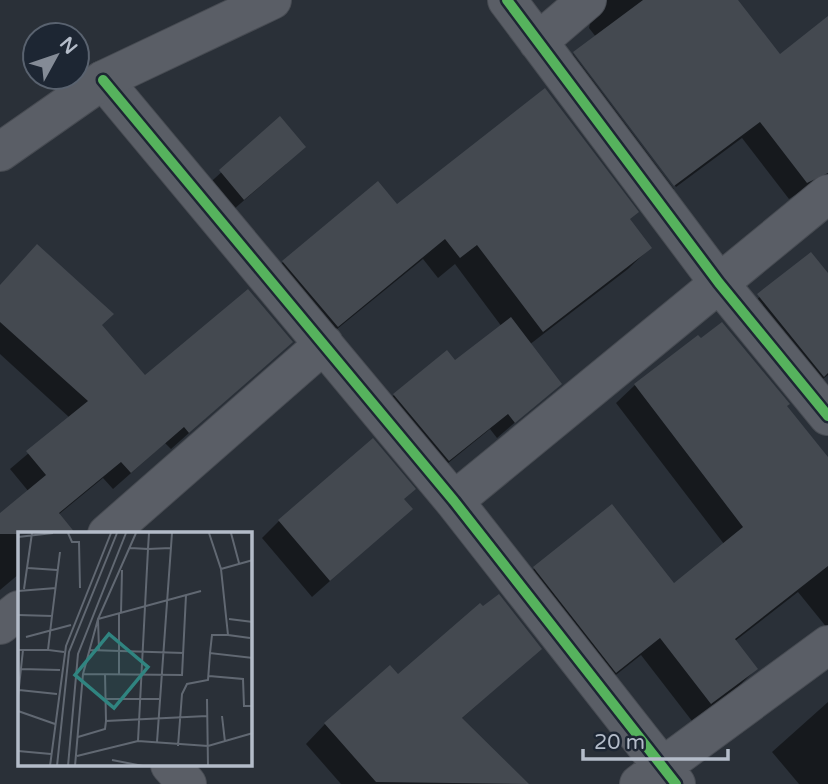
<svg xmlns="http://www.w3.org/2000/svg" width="828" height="784" font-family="'Varela Round',sans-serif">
  <rect width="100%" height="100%" fill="#2a3038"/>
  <path fill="#0007" d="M 582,0 L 736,0 L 779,56 L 828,22 L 828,186 L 805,189 L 789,199 L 742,138 L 676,187 L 576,53 L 596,37 L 589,28 L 592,15 Z
    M 573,54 L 674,189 L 656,202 L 557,70 Z
    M 280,119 L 286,164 L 226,216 L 203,189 Z
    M 397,206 L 628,220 L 650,248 L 628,269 L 529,345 L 559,384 L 497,438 L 490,429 L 431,477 L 377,412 L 394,395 L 455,363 L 502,327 L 455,264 L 438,278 L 423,259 L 315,347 L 262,283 L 283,262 Z
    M 810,254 L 828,276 L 828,375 L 806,392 L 741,313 Z
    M 0,286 L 100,325 L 144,377 L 291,342 L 171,449 L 165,443 L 113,489 L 103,478 L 58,515 L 19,534 L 19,574 L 0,590 L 0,515 L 29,492 L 10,469 L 70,418 L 0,354 Z
    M 698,337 L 828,459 L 828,629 L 798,592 L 735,641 L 756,669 L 738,687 L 692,721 L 641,655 L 597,690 L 516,586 L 535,568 L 674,585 L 724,544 L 616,403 L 635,385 Z
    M 402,500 L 411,509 L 312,597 L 262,538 L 279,521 Z
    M 540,649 L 461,719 L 527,784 L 341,784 L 306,744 L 325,724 L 398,676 Z
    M 828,702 L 828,784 L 799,784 L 772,752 Z"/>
  <path fill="#444950" d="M 643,0 L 738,0 L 780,54 L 828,16 L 828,173 L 807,183 L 760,122 L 674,186 L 573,52 Z
    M 545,88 L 639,212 L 630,219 L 652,248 L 543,332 L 477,245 L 460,258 L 445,239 L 338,327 L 282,261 L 378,181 L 397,204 Z
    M 280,116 L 306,147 L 244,200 L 219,170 Z
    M 37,244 L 114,314 L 102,325 L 145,375 L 248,289 L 293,342 L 189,433 L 184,427 L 131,473 L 121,462 L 59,513 L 76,534 L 0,534 L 0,513 L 46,475 L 26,451 L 88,401 L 0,322 L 0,285 Z
    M 811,252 L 828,273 L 828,373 L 824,377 L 757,294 Z
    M 511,317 L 562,384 L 515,423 L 508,414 L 449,461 L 393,394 L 447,350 L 455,360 Z
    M 722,322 L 790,404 L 787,406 L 828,457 L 828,566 L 735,639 L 758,669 L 711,704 L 660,638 L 616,673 L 533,567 L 612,504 L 674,583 L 743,527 L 634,384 L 698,335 L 701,338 Z
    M 373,438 L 416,489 L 404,499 L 413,509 L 330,581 L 278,520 Z
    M 499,594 L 542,649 L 462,718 L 529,784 L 376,782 L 324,723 L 390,665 L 398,674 L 480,603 L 483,606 Z"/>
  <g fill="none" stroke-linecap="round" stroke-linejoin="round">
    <g stroke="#484c53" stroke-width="40">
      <path id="minor" d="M 507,0 L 719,283 L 828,416
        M 538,42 L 587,0
        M 103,80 L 454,501 L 676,784
        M 454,501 L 828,194
        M 107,534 L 324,344
        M 0,625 L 19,610
        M 170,765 L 187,784
        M 639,784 L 828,645"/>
    </g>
    <g stroke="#484c53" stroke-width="40">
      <path id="tertiary" d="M 0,152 L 103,80 L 272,0"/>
    </g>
    <use href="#minor" stroke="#5a5e66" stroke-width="38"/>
    <use href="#tertiary" stroke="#5a5e66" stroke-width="38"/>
    <g stroke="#1d2633" stroke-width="15">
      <path id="cycleway" d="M 507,0 L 719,283 L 828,416
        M 103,80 L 454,501 L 676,784"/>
    </g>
    <use href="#cycleway" stroke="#56b35d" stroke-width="10"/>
  </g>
  <g transform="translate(18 532)">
    <rect width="234" height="234" fill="#2a3038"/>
    <path fill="none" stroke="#616872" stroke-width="2" d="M 50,1 L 54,10 L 61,10 L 62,56M 131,1 L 130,17 L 153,16M 191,1 L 203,37 L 235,28M 213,1 L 221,31M 0,5 L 35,1M 112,16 L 130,17 L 120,209M 10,36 L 39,38M 6,57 L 14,1M 0,59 L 38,56M 103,81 L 104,38M 0,83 L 34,84 L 42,20M 34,84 L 30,118 L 46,120M 211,87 L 235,90M 210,103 L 232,106M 8,105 L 53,93M 0,118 L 30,118M 71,118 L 166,121M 81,118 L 80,87 L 183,59M 192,121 L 194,103 L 210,103 L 203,37M 3,137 L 42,138M 65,142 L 164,143 L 168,63M 87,142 L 88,189M 101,142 L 101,81M 191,144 L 225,147 L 226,174 L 235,174M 1,158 L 39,162M 0,164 L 5,118M 88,167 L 141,167M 189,167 L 190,234M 0,179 L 37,192M 204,184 L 207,210M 60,205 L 87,197 L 88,189 L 189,184M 139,210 L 154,1M 160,214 L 164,162 L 169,152 L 190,148 L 192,121 L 235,126M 0,219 L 33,222M 59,224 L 120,209 L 190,214 L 235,201M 94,228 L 125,234M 32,234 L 48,114 L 93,1M 39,234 L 51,120 L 99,1M 50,234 L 60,122 L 108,1M 57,234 L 65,142 L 80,87 L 118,1"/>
    <path fill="#308480" fill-opacity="0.15" stroke="#308480" stroke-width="3.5" d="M 91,102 L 130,135 L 96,176 L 57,143 Z"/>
    <rect width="234" height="234" fill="none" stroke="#b4bcc9" stroke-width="3.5"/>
  </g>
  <g transform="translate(56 56) rotate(50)"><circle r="33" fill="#1d2633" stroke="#59626f" stroke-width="2"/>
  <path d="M0-5L12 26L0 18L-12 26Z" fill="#848b96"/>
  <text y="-10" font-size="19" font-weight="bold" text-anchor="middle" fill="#b4bcc9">N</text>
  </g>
  <path d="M583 749v10h145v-10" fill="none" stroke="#b4bcc9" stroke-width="3.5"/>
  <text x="594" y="749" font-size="21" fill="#b4bcc9" stroke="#1d2633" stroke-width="5" paint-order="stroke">20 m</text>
</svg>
